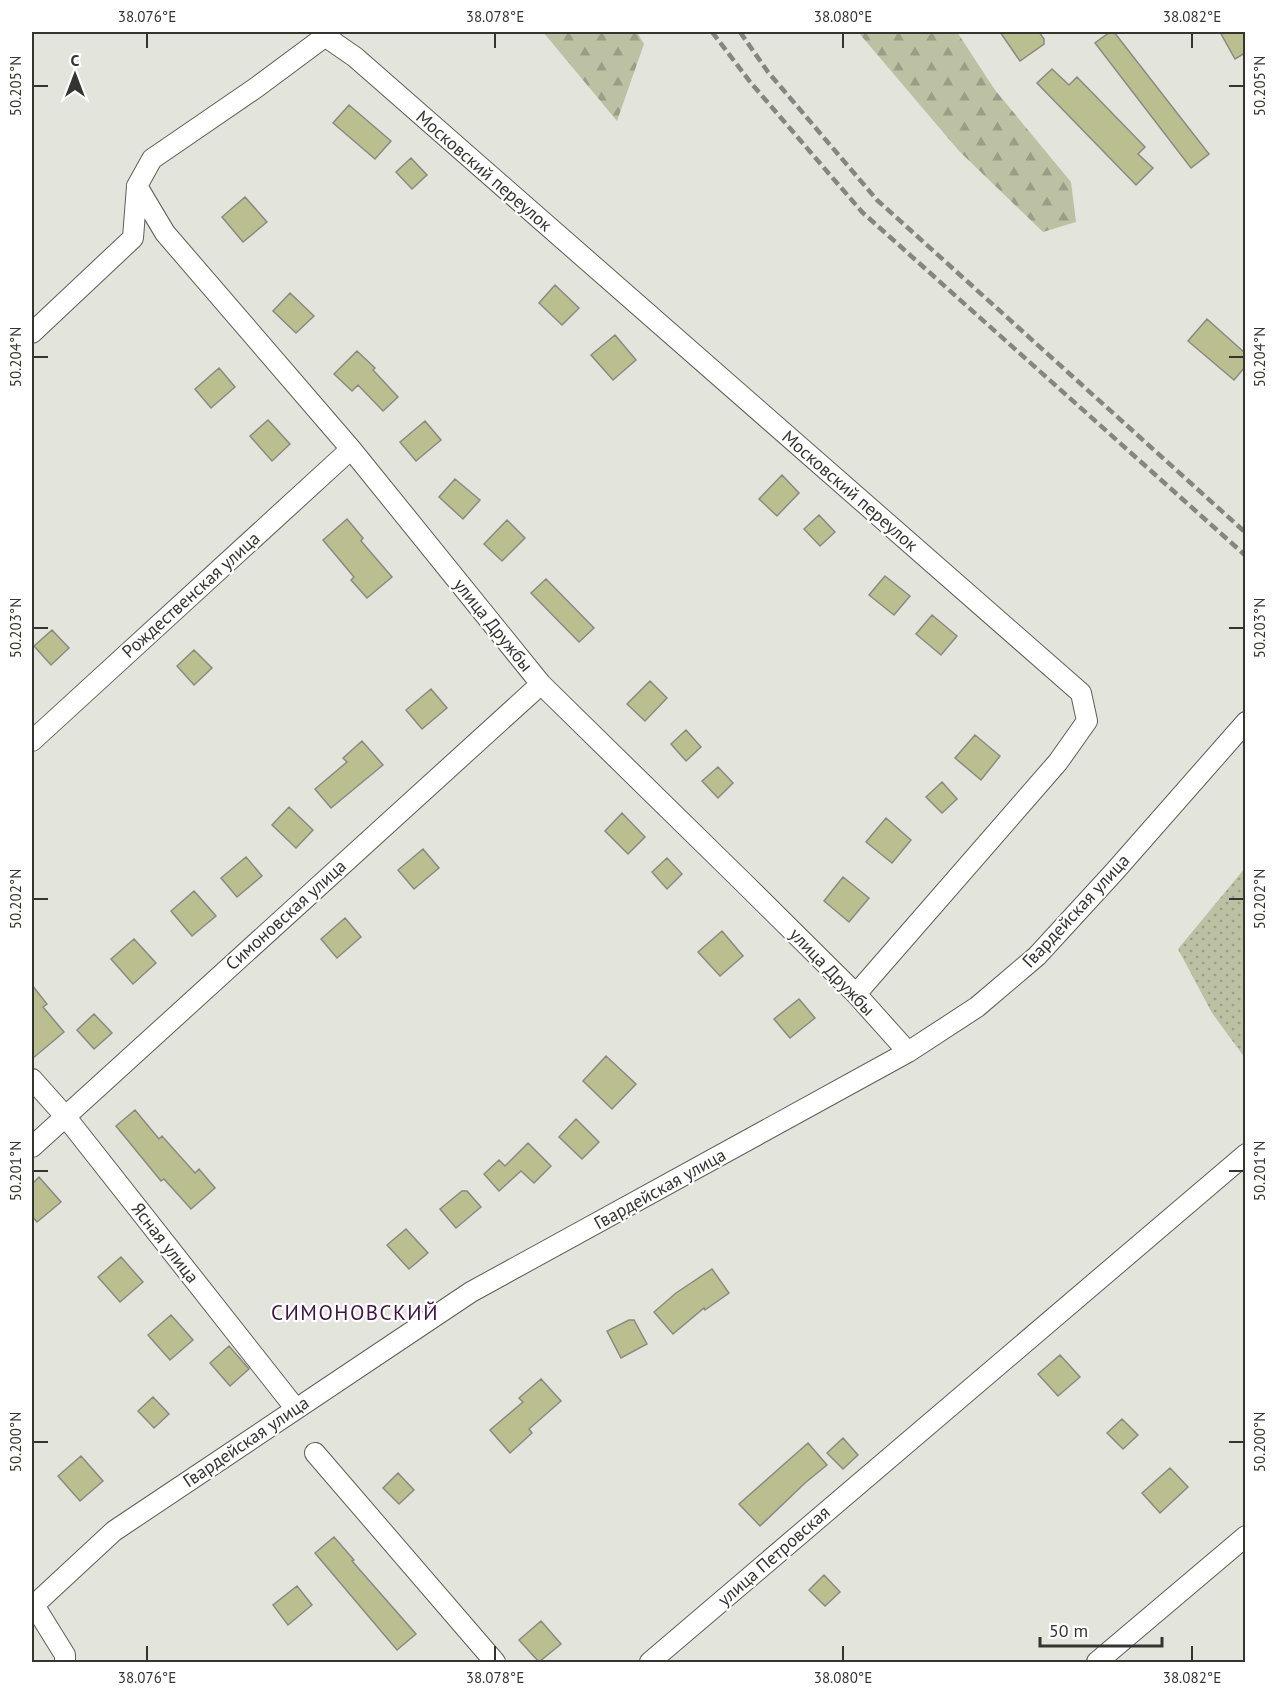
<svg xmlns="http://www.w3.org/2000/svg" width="1277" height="1694" font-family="'PT Sans',sans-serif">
  <defs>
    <pattern id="grass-dots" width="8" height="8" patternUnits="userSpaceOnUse" patternTransform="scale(1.5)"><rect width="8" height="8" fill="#bdc1a4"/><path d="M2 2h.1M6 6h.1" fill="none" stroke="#9a9e86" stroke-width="1.8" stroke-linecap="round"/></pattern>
    <pattern id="forest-firs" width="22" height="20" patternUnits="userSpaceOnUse" patternTransform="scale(1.5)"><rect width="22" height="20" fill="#bdc1a4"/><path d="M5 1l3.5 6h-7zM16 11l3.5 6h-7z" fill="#9a9e86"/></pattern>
  </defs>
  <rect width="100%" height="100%" fill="#e3e5dc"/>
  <path fill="url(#grass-dots)" d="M 1245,868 L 1245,1058 L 1212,1013 L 1178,949 Z"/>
  <path fill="url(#forest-firs)" d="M 543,32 L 637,32 L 644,44 L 617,121 Z
    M 858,32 L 957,32 L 995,90 L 1071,182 L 1076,222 L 1043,232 L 959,151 Z"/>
  <path fill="#bbbf8f" stroke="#898a82" stroke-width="1.5" d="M 1000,32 L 1039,32 L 1044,39 L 1044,44 L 1020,61 Z
    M 1110,32 L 1114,32 L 1209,154 L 1191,168 L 1095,43 Z
    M 1220,32 L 1245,32 L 1245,53 L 1235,59 Z
    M 1052,69 L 1069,85 L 1077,77 L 1145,147 L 1138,154 L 1153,168 L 1136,185 L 1037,83 Z
    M 349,105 L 391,141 L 375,159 L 333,123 Z
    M 411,158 L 427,175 L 412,189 L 396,172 Z
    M 245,197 L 267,222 L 243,242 L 222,217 Z
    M 555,285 L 579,308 L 562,325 L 539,303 Z
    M 290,293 L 314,316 L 296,333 L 273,311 Z
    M 1207,319 L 1245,353 L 1245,367 L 1234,380 L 1188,341 Z
    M 615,335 L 636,360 L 613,380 L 591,355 Z
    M 357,351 L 375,368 L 373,370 L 398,397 L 383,411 L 358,385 L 352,391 L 334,374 Z
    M 219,368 L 235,387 L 211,408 L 195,389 Z
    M 268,420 L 290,444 L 272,461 L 250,436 Z
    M 425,421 L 441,440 L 416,461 L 400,442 Z
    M 782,475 L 799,493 L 777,516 L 759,499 Z
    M 455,479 L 480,500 L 463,519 L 439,497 Z
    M 819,515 L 835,532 L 820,546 L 804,529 Z
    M 347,519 L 363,538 L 361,541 L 392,577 L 367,598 L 351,580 L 354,577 L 323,540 Z
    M 507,520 L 525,538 L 502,561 L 484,544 Z
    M 885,576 L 910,596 L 894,615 L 869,595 Z
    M 546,579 L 594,628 L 579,642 L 531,593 Z
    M 932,615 L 957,636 L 941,655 L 916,634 Z
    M 52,630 L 69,648 L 51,665 L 34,646 Z
    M 194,650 L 212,668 L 194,685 L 177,666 Z
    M 650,681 L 667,698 L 645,721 L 627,704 Z
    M 431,689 L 447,708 L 422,729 L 406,710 Z
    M 686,730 L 701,747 L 686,761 L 671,744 Z
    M 975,735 L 1000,756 L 981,780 L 955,758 Z
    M 362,741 L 383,765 L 331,808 L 315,789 L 347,762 L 343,758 Z
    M 718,767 L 733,783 L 718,798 L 702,781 Z
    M 942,782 L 957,799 L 942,813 L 926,797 Z
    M 289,807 L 313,830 L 296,848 L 272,825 Z
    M 622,813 L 645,837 L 628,854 L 605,831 Z
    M 886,818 L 911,840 L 892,863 L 866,842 Z
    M 423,849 L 439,868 L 414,889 L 398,870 Z
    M 246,857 L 262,876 L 237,897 L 221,878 Z
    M 667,858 L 682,874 L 667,889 L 652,872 Z
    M 843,877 L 869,898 L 849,922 L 824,901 Z
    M 194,891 L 216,916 L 192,936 L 171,911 Z
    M 345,918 L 361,937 L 337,958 L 321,939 Z
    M 722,931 L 743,956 L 720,976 L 698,952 Z
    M 134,939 L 156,963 L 133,984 L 111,959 Z
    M 32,985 L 47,1004 L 43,1007 L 64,1032 L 32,1059 Z
    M 799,999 L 815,1018 L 790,1038 L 774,1019 Z
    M 94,1014 L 112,1033 L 94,1049 L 77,1030 Z
    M 606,1056 L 636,1084 L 612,1109 L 583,1081 Z
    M 135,1110 L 159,1139 L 162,1136 L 195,1173 L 199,1169 L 215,1188 L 191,1209 L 164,1179 L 161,1181 L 116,1126 Z
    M 576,1119 L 599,1142 L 582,1159 L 559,1137 Z
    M 528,1143 L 551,1166 L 534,1183 L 521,1171 L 499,1191 L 484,1174 L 499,1160 L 505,1166 Z
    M 39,1177 L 61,1202 L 37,1222 L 32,1216 L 32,1184 Z
    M 462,1191 L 467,1191 L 481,1207 L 456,1228 L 440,1209 Z
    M 406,1229 L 428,1253 L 409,1269 L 387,1245 Z
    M 121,1257 L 143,1282 L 120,1302 L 98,1277 Z
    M 712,1269 L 729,1293 L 705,1310 L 704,1308 L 673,1334 L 654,1312 L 676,1293 Z
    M 171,1315 L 193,1340 L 170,1360 L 148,1335 Z
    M 629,1320 L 634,1320 L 647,1344 L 621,1358 L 607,1331 Z
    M 229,1346 L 249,1369 L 230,1386 L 210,1363 Z
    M 1060,1355 L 1080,1377 L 1058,1396 L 1038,1374 Z
    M 541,1379 L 561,1401 L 529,1429 L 532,1433 L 510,1453 L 490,1430 L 523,1402 L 519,1398 Z
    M 153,1397 L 169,1414 L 154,1428 L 138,1411 Z
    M 1122,1419 L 1138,1435 L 1123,1449 L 1107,1433 Z
    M 843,1438 L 858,1455 L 843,1469 L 827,1453 Z
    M 808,1443 L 827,1465 L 805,1483 L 760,1526 L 739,1504 Z
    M 81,1456 L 103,1481 L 80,1501 L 58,1476 Z
    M 1170,1468 L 1188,1487 L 1160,1513 L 1142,1493 Z
    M 398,1473 L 414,1490 L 399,1504 L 383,1488 Z
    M 334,1537 L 354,1560 L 352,1561 L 416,1634 L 397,1650 L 315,1553 Z
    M 824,1575 L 840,1592 L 825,1606 L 809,1590 Z
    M 297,1586 L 312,1605 L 288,1625 L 273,1605 Z
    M 541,1621 L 561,1644 L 539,1662 L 519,1640 Z"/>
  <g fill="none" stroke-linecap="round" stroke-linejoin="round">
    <g stroke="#5d5e57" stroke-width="22">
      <path id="minor" d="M 331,32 L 257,87 L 152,159 L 137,186 L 165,233 L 351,449 L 541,684 L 745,884 L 856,994 L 908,1052
        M 326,37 L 355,57 L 1081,693 L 1087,721 L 1058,762 L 856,994
        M 32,333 L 133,238 L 137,186
        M 32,741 L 351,449
        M 32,1079 L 65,1116 L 296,1409
        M 32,1147 L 541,684
        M 315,1453 L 495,1662
        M 34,1605 L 65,1655 L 65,1662
        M 32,1607 L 114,1531 L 471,1292 L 908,1052 L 977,1007 L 1037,956 L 1115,871 L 1246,722
        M 650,1662 L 1246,1154
        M 1097,1662 L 1246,1536"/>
    </g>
    <use href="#minor" stroke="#fff" stroke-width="20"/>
    <path stroke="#858680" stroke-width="4.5" stroke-dasharray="9 4.5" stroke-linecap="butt" d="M 712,32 L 751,83 L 862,212 L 1246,556
      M 740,32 L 768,72 L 877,200 L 1246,533"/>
  </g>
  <path fill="none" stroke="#343431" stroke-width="2" d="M 147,33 L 147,48M 495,33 L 495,48M 843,33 L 843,48M 1192,33 L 1192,48M 33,86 L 48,86M 1229,86 L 1244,86M 33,357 L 48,357M 1229,357 L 1244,357M 33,628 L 48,628M 1229,628 L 1244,628M 33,899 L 48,899M 1229,899 L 1244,899M 33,1171 L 48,1171M 1229,1171 L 1244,1171M 33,1442 L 48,1442M 1229,1442 L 1244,1442M 147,1646 L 147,1661M 495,1646 L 495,1661M 843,1646 L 843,1661M 1192,1646 L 1192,1661"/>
  <g text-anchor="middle" stroke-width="4.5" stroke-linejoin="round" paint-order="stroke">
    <g font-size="18" fill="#343431" stroke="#fff">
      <text transform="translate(484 171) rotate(41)" y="6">Московский переулок</text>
      <text transform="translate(850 491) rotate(41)" y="6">Московский переулок</text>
      <text transform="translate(191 595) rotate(-42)" y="6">Рождественская улица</text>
      <text transform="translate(493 625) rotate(51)" y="6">улица Дружбы</text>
      <text transform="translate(1076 911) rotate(-47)" y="6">Гвардейская улица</text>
      <text transform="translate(286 915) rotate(-42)" y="6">Симоновская улица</text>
      <text transform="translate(832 972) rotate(46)" y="6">улица Дружбы</text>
      <text transform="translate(660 1189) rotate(-29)" y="6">Гвардейская улица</text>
      <text transform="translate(165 1243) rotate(52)" y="6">Ясная улица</text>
      <text transform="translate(246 1442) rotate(-34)" y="6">Гвардейская улица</text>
      <text transform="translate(774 1556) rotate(-41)" y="6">улица Петровская</text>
    </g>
    <g font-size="21" letter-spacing="1.5" fill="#401346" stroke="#fff">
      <text x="355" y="1320">СИМОНОВСКИЙ</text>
    </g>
  </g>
  <rect width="1277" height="1694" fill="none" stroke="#ffffff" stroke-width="66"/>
  <g transform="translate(75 75)" stroke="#ffffff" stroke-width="4.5" paint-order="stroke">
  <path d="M0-4.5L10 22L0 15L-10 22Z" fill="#343431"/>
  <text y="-9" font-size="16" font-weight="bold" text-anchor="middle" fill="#343431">С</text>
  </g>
  <path d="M1040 1637v9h122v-9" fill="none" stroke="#343431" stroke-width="3"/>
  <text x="1049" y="1637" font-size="18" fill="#343431" stroke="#ffffff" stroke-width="4.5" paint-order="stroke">50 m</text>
  <rect x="33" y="33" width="1211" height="1628" fill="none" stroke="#343431" stroke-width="2"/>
  <g font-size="15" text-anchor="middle" fill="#343431">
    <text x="147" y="22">38.076°E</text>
    <text x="495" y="22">38.078°E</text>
    <text x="843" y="22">38.080°E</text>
    <text x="1192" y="22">38.082°E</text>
    <text transform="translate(16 86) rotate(-90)" y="5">50.205°N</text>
    <text transform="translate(1260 86) rotate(-90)" y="5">50.205°N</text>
    <text transform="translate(16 357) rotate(-90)" y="5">50.204°N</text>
    <text transform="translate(1260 357) rotate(-90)" y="5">50.204°N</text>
    <text transform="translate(16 628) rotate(-90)" y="5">50.203°N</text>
    <text transform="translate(1260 628) rotate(-90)" y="5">50.203°N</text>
    <text transform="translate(16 899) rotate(-90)" y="5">50.202°N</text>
    <text transform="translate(1260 899) rotate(-90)" y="5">50.202°N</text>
    <text transform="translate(16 1171) rotate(-90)" y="5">50.201°N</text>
    <text transform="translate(1260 1171) rotate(-90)" y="5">50.201°N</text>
    <text transform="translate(16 1442) rotate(-90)" y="5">50.200°N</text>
    <text transform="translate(1260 1442) rotate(-90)" y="5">50.200°N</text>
    <text x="147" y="1683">38.076°E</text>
    <text x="495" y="1683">38.078°E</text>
    <text x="843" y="1683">38.080°E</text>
    <text x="1192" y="1683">38.082°E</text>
  </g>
</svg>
